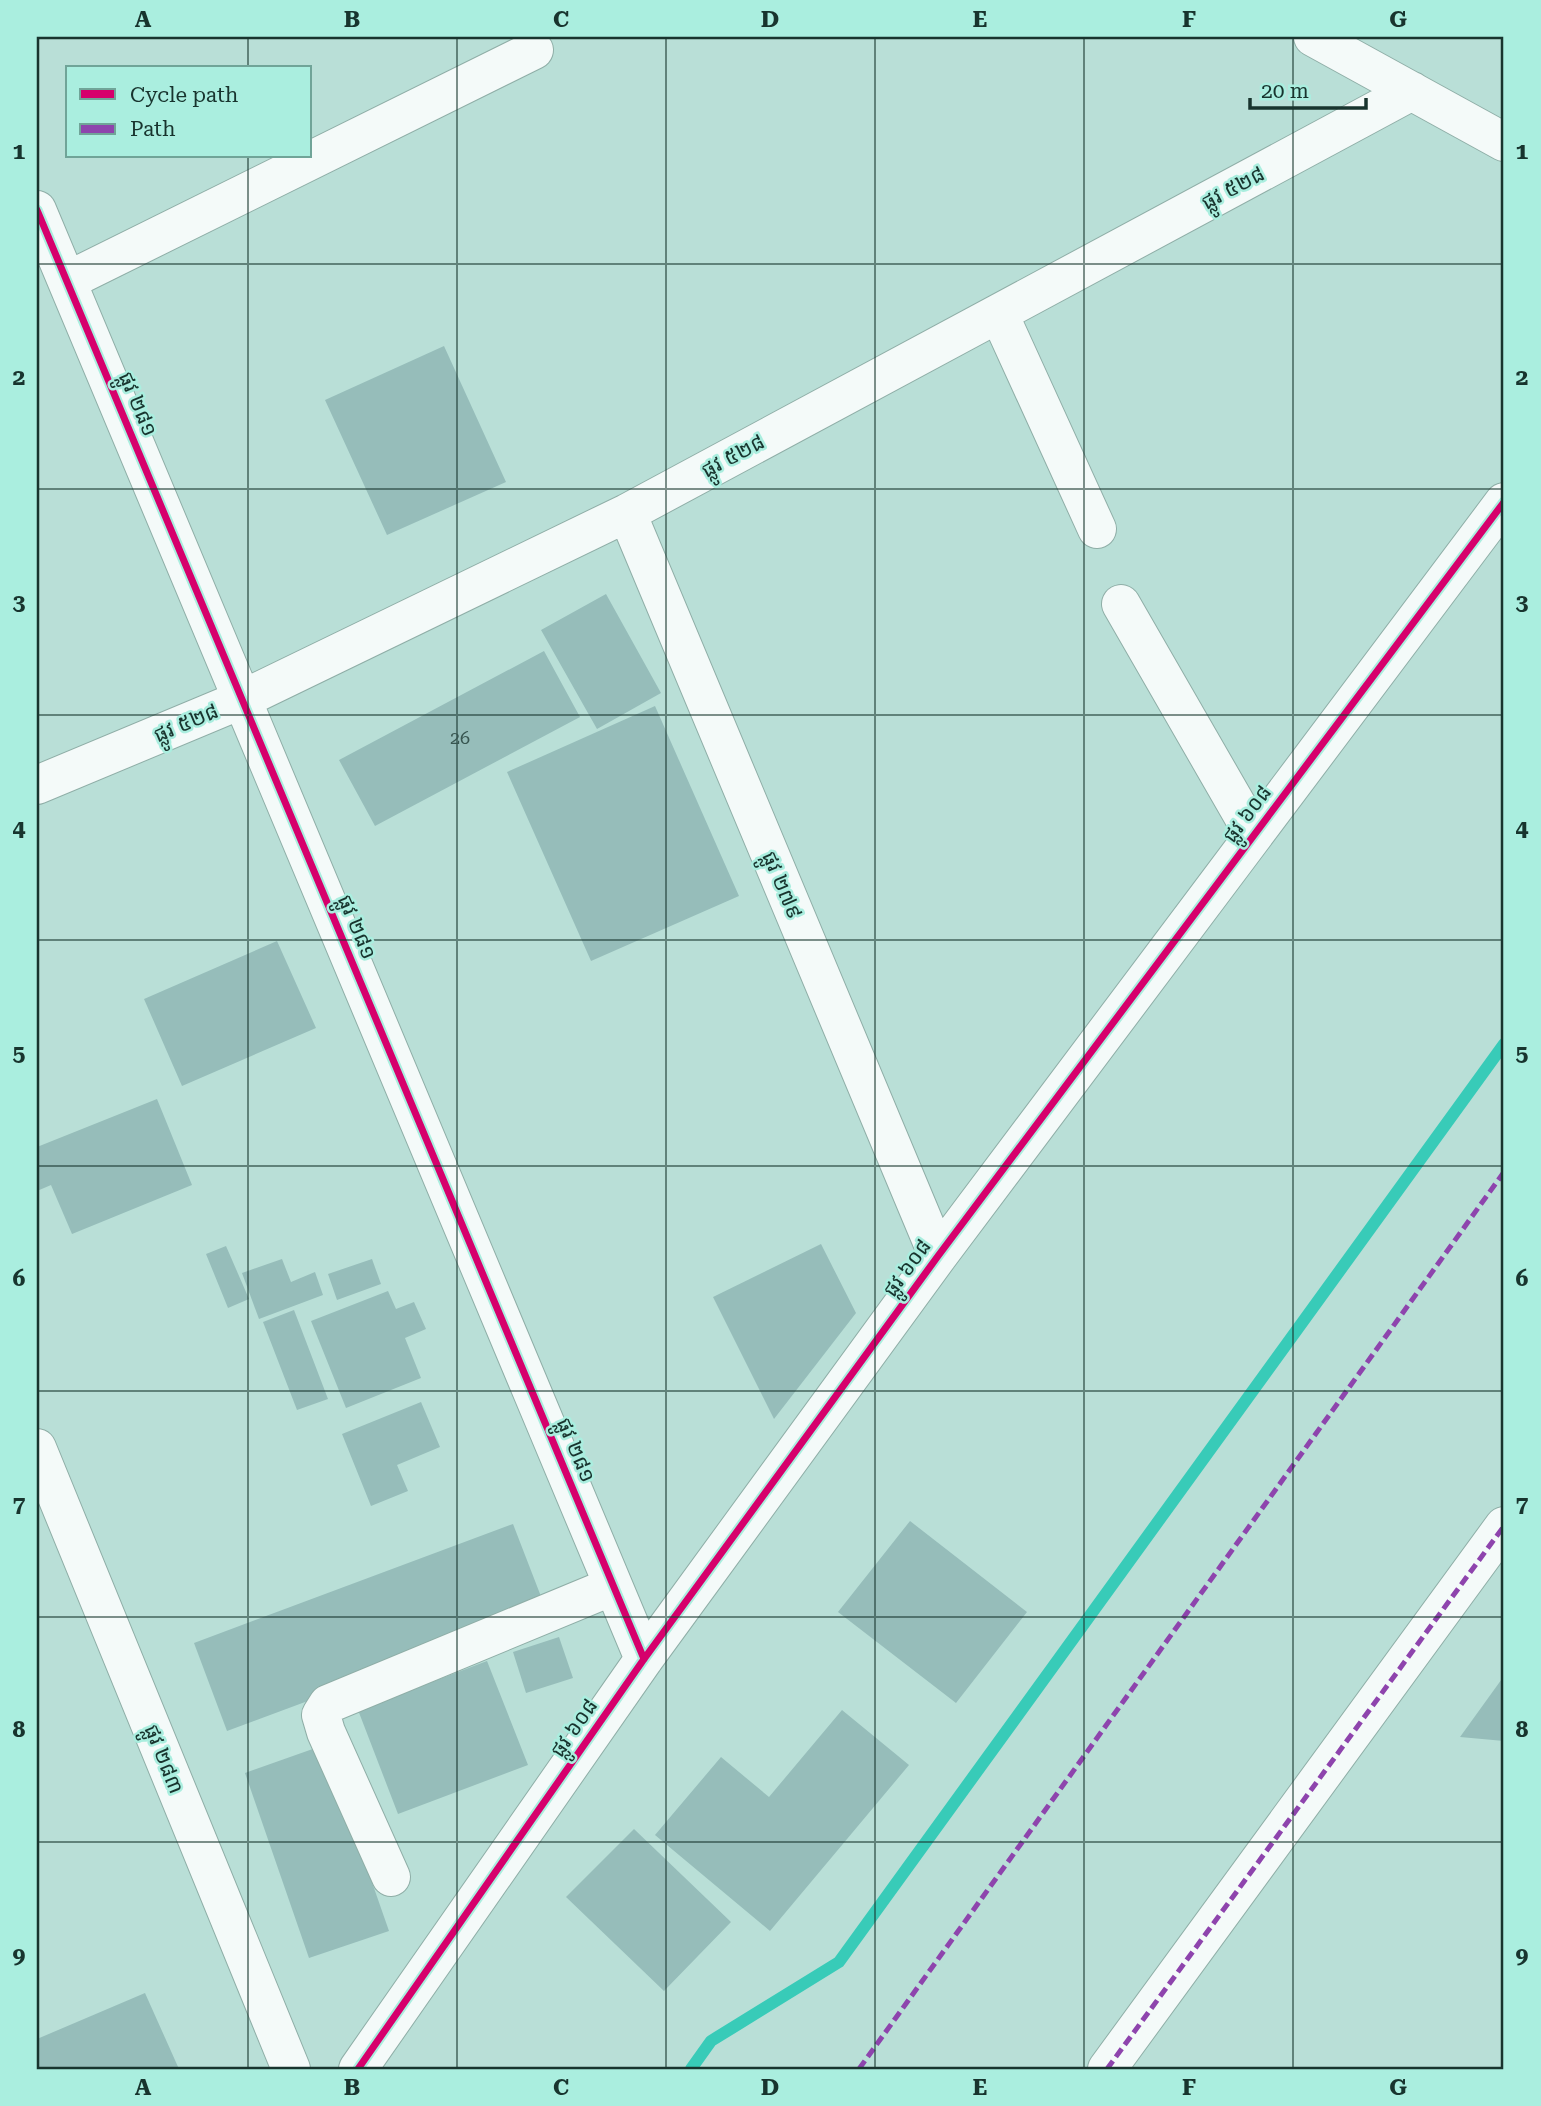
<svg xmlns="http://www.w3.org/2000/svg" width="1541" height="2106" font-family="'Roboto Serif','Noto Sans Khmer',serif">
  <rect width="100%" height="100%" fill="#b9dfd7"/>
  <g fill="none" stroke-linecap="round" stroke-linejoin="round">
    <path stroke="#38cbb8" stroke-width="12" d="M 691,2069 L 711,2041 L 839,1962 L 1504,1044"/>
  </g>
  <path fill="#96bdba" d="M 444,346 L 506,482 L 387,535 L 325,400 Z
    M 606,594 L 661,693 L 597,729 L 541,630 Z
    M 544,651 L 580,717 L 375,826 L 339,760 Z
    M 655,706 L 739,896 L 591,961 L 507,772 Z
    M 277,941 L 316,1028 L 182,1086 L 144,999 Z
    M 157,1099 L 192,1185 L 72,1234 L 51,1185 L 37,1191 L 37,1147 Z
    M 821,1244 L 856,1313 L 774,1419 L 713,1297 Z
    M 226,1246 L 249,1299 L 228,1308 L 206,1254 Z
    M 282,1259 L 291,1282 L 315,1272 L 323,1295 L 259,1319 L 242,1273 Z
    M 372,1259 L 381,1284 L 337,1300 L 328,1274 Z
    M 388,1291 L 396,1309 L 414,1302 L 426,1329 L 405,1338 L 421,1378 L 346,1408 L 311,1321 Z
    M 294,1310 L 328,1399 L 297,1410 L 263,1322 Z
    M 421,1402 L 440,1447 L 397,1465 L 408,1491 L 371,1506 L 342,1434 Z
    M 910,1521 L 1027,1612 L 956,1703 L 838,1612 Z
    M 513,1524 L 547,1612 L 227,1731 L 194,1643 Z
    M 559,1637 L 573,1678 L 526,1693 L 513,1652 Z
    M 487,1661 L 528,1765 L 398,1814 L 358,1710 Z
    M 1504,1676 L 1504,1741 L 1460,1737 Z
    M 842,1710 L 909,1765 L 770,1931 L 655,1835 L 721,1757 L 769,1797 Z
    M 324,1745 L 389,1931 L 309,1958 L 245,1773 Z
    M 634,1829 L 731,1922 L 664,1991 L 566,1897 Z
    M 145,1993 L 179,2069 L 37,2069 L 37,2039 Z"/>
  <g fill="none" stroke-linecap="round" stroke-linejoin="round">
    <g stroke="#8faea7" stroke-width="40">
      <path id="minor" d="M 1313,37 L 1504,142
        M 37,210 L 644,1659
        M 67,281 L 534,50
        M 999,314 L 1097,529
        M 627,513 L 938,1256
        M 1121,604 L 1254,835
        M 37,785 L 243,699 L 627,513 L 1412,91
        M 37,1448 L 291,2069
        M 391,1877 L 326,1732 L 321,1715 L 328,1704 L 613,1586
        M 358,2069 L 644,1659 L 938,1256 L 1504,502
        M 1107,2069 L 1504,1526"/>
    </g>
    <use href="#minor" stroke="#f4faf9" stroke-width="38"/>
    <path stroke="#8e44ad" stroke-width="5" stroke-dasharray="10 5" stroke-linecap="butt" d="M 859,2069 L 1504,1172
      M 1107,2069 L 1504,1526"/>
    <g stroke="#aaeedf" stroke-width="11">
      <path id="cycleway" d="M 37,210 L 644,1659
        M 358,2069 L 644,1659 L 938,1256 L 1504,502"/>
    </g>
    <use href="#cycleway" stroke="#d6006c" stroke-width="7"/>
  </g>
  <path fill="none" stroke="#18342e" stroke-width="2" stroke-opacity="0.55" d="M 248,37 L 248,68M 457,37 L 457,2069M 666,37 L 666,2069M 875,37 L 875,2069M 1084,37 L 1084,2069M 1293,37 L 1293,2069M 248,156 L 248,2069M 37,264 L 1504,264M 37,489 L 1504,489M 37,715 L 1504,715M 37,940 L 1504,940M 37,1166 L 1504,1166M 37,1391 L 1504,1391M 37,1617 L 1504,1617M 37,1842 L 1504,1842"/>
  <g text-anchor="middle" stroke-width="5" stroke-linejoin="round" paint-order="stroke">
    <g font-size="18" fill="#385651">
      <text x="460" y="744">26</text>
    </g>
    <g font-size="21" fill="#18342e" stroke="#aaeedf">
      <text transform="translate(1233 188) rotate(-28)" y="7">ផ្លូវ ៥២៨</text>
      <text transform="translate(138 404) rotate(67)" y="7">ផ្លូវ ២៨១</text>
      <text transform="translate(733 456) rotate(-28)" y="7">ផ្លូវ ៥២៨</text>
      <text transform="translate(186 723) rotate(-23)" y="7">ផ្លូវ ៥២៨</text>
      <text transform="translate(1247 814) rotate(-53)" y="7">ផ្លូវ ៦០៨</text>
      <text transform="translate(782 885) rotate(67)" y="7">ផ្លូវ ២៧៩</text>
      <text transform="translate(357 927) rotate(67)" y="7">ផ្លូវ ២៨១</text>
      <text transform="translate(907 1268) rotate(-54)" y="7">ផ្លូវ ៦០៨</text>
      <text transform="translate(576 1450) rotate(67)" y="7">ផ្លូវ ២៨១</text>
      <text transform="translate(574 1728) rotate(-55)" y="7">ផ្លូវ ៦០៨</text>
      <text transform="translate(164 1759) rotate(68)" y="7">ផ្លូវ ២៨៣</text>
    </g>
  </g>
  <rect width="1541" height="2106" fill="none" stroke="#aaeedf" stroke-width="77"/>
  <rect x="66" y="66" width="245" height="91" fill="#aaeedf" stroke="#70a498" stroke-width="2"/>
  <rect x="80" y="89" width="35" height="10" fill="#d6006c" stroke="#70a498" stroke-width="2"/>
  <text x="130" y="102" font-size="21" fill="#18342e">Cycle path</text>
  <rect x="80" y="124" width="35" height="10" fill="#8e44ad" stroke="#70a498" stroke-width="2"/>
  <text x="130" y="136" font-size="21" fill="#18342e">Path</text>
  <path d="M1250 98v10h116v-10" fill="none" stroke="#18342e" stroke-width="3.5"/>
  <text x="1261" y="98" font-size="21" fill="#18342e" stroke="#aaeedf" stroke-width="5" paint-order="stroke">20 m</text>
  <rect x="38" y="38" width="1464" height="2030" fill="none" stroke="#18342e" stroke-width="2.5"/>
  <g font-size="23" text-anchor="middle" font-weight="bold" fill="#18342e">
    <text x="143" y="27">A</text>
    <text x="352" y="27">B</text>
    <text x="561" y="27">C</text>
    <text x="770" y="27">D</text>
    <text x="980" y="27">E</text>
    <text x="1189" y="27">F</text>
    <text x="1398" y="27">G</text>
    <text x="19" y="159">1</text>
    <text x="1522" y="159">1</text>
    <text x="19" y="385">2</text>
    <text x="1522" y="385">2</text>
    <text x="19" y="610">3</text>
    <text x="1522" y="610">3</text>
    <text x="19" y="836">4</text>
    <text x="1522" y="836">4</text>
    <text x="19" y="1061">5</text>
    <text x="1522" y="1061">5</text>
    <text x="19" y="1286">6</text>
    <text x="1522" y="1286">6</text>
    <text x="19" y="1512">7</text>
    <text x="1522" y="1512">7</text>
    <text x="19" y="1737">8</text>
    <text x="1522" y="1737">8</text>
    <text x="19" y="1963">9</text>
    <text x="1522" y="1963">9</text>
    <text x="143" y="2095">A</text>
    <text x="352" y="2095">B</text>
    <text x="561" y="2095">C</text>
    <text x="770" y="2095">D</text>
    <text x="980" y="2095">E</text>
    <text x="1189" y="2095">F</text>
    <text x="1398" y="2095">G</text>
  </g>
</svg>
